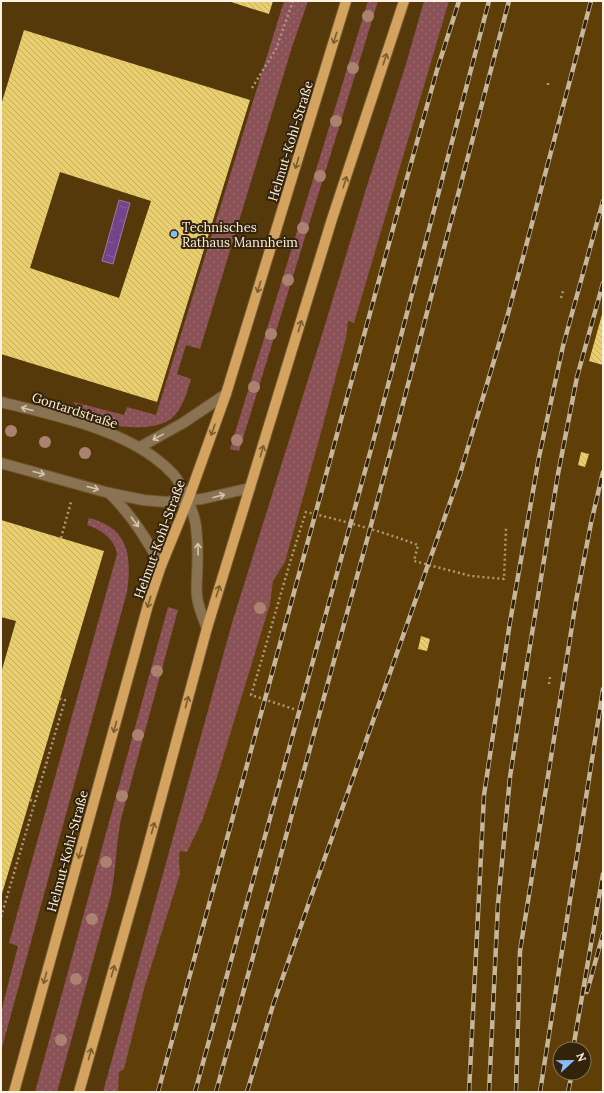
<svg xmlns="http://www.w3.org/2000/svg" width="604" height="1093" font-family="Lora,serif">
  <defs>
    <pattern id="grass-dots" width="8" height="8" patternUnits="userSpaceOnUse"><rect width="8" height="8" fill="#8a5156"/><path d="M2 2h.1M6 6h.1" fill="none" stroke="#9c6a6e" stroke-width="1.8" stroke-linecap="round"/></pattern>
    <pattern id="water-ripples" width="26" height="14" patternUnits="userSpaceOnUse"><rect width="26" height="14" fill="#74448a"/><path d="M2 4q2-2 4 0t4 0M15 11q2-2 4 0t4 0" fill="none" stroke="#895f9a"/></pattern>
    <pattern id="building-back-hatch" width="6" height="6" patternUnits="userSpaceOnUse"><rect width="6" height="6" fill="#e9ce6d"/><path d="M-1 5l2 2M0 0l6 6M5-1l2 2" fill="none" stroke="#c2ad62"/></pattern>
  </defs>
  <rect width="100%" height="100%" fill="#56390b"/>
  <path fill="#5f3f07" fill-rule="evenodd" d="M 449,1 L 603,1 L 603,1092 L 118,1092 L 119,1072 L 124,1068 L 144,989 L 180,874 L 179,860 L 180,851 L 187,852 L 244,689 L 270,604 L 273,581 L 285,562 L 319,440 L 346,338 L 348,321 L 354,323 ZM 560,1049 L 584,1049 L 584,1073 L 560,1073 Z"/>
  <path fill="url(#grass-dots)" d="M 284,1 L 308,1 L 292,47 L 200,349 L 186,345 L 177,374 L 191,379 C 187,392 183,408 172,418 C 156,432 114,428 95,420 C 87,417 80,409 74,403 L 74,402 L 124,415 L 127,407 L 156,415 Z
    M 368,1 L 378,1 L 239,451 L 230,449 Z
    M 424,1 L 449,1 L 354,323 L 348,321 L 346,338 L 319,440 L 285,562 L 273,581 L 270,604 L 217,777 L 202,821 L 187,852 L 180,851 L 179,860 L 180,874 L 144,989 L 124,1069 L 119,1072 L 118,1092 L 103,1092 L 232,623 L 321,338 L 366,189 L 406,64 Z
    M 89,518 C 129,528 132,556 127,592 L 1,1051 L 1,1012 L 18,946 L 9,943 L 117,554 C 115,539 100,529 87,525 Z
    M 168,607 L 178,610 L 121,819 C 116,844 116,870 111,895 L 57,1092 L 35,1092 Z"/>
  <path fill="url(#water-ripples)" stroke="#9e78a4" d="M 119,200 L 130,203 L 113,264 L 102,261 Z"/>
  <path fill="url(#building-back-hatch)" fill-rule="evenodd" d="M 228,1 L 273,1 L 269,14 Z
    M 24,30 L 250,100 L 157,402 L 1,354 L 1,105 ZM 60,172 L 151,201 L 119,298 L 30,268 Z
    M 603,311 L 603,365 L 589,361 Z
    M 581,452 L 589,454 L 585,467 L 578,465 Z
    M 1,520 L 104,551 L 1,897 L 1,673 L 16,621 L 1,617 Z
    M 421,636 L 430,639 L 427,651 L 418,649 Z"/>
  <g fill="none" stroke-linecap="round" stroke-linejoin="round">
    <g stroke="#71572d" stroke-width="12">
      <path id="minor" d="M 1,402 C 57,416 132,430 173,474 C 182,484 194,512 196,526 C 198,543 198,558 197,575 C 197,582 196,589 197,596 C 198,607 203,618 207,628
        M 140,447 L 183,423 L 226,394
        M 1,463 L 109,493 L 143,500 L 166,502 L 202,499 L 250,488
        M 110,494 C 132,515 147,539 161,566"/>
    </g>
    <g stroke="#71572d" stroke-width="12">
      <path id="major" d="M 14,1092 L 148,605 L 161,566 L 188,500 L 226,394 L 346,1
        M 79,1092 L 143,865 L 207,628 L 332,219 L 404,1"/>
    </g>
    <path stroke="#ae9979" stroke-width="2.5" stroke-dasharray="2 3" stroke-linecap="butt" d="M 548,85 L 548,83
      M 252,88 L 276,49 L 293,1
      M 561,298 L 563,291
      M 61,538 L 71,502
      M 549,684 L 550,677
      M 294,709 L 251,695 C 270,634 286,572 306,512 C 344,521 381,531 418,545 L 414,561 L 471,576 L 504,579 L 506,528
      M 30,800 L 35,802
      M 1,917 L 65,700 L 60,699"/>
    <use href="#minor" stroke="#8a7353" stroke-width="10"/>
    <use href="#major" stroke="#d3a35f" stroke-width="10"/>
    <g stroke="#c8b69a" stroke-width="4.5">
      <path id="rail" d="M 587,992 L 603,934
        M 573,1049 L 603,874
        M 158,1092 L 400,203 L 437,70 L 459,1
        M 195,1092 L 376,431 L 489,1
        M 216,1092 L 370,529 L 509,1
        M 247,1092 L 273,1005 L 460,474 L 508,314 L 591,1
        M 469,1092 L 484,795 L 510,622 L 539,457 L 563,346 L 603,201
        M 489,1092 L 498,904 L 510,777 L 528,658 L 558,474 L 577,377 L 603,283
        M 516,1092 L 520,951 L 576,601 L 591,523 L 603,472
        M 540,1092 L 603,689
        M 568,1092 L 572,1073"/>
    </g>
    <use href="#rail" stroke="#33230b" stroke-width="3" stroke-dasharray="9" stroke-linecap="butt"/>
  </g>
  <g fill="#ab826f">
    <circle cx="368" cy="16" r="6"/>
    <circle cx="353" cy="68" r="6"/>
    <circle cx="336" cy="121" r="6"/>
    <circle cx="320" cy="176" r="6"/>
    <circle cx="303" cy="228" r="6"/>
    <circle cx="288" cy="280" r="6"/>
    <circle cx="271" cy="334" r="6"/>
    <circle cx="254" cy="387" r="6"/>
    <circle cx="11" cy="431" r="6"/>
    <circle cx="237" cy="440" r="6"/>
    <circle cx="45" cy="442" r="6"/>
    <circle cx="85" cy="453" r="6"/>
    <circle cx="260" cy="608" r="6"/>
    <circle cx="157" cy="671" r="6"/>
    <circle cx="138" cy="735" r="6"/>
    <circle cx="122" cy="796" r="6"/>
    <circle cx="106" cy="862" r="6"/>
    <circle cx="92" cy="919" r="6"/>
    <circle cx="76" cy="979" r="6"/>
    <circle cx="61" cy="1040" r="6"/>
  </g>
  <defs><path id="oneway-shaft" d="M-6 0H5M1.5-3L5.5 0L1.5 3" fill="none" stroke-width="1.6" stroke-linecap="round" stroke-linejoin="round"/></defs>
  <g stroke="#7b5d31">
    <use href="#oneway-shaft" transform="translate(335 38) rotate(107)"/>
    <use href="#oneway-shaft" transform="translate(385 59) rotate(-72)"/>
    <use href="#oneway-shaft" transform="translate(297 163) rotate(107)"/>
    <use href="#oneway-shaft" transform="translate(345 182) rotate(-72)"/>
    <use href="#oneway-shaft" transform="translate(259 287) rotate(107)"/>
    <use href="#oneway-shaft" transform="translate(300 326) rotate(-73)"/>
    <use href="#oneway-shaft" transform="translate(213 430) rotate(109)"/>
    <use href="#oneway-shaft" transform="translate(262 451) rotate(-73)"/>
    <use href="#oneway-shaft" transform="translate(218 591) rotate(-73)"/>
    <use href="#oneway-shaft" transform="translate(149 602) rotate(107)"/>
    <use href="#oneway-shaft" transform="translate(187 702) rotate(-75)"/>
    <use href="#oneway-shaft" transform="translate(115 727) rotate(105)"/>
    <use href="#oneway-shaft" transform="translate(153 828) rotate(-75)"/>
    <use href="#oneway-shaft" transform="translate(80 853) rotate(105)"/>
    <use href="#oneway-shaft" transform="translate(113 971) rotate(-74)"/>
    <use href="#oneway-shaft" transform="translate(45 978) rotate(105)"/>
    <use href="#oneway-shaft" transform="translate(90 1054) rotate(-75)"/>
  </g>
  <g stroke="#d6c6af">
    <use href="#oneway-shaft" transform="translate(27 409) rotate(-165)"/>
    <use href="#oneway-shaft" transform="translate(158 437) rotate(151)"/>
    <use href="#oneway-shaft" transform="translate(39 473) rotate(15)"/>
    <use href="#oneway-shaft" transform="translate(93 488) rotate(15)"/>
    <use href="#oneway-shaft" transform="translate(219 496) rotate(-14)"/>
    <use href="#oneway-shaft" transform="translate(135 522) rotate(53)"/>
    <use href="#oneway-shaft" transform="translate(198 549) rotate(-91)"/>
  </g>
  <circle fill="#87bbfb" stroke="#33230b" stroke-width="1.5" cx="174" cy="234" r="4"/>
  <g text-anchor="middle" stroke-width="4" stroke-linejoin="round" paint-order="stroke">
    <g font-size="13" fill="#fff2e0" stroke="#33230b">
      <text transform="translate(290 141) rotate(-73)" y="5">Helmut-Kohl-Straße</text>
      <text transform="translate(75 410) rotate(18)" y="5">Gontardstraße</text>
      <text transform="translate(159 539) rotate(-70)" y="5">Helmut-Kohl-Straße</text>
      <text transform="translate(67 851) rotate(-75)" y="5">Helmut-Kohl-Straße</text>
    </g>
    <g font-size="13" fill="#fff2e0" stroke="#33230b" text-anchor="start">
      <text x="182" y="232">Technisches<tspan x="182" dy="15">Rathaus Mannheim</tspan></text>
    </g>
  </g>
  <rect width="604" height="1093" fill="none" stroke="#fff2e0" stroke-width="4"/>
  <g transform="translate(572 1061) rotate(68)"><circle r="19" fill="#33230b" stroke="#857660"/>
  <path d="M0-3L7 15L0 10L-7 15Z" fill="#87bbfb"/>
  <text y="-6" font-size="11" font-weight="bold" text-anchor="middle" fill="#fff2e0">N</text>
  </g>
</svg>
